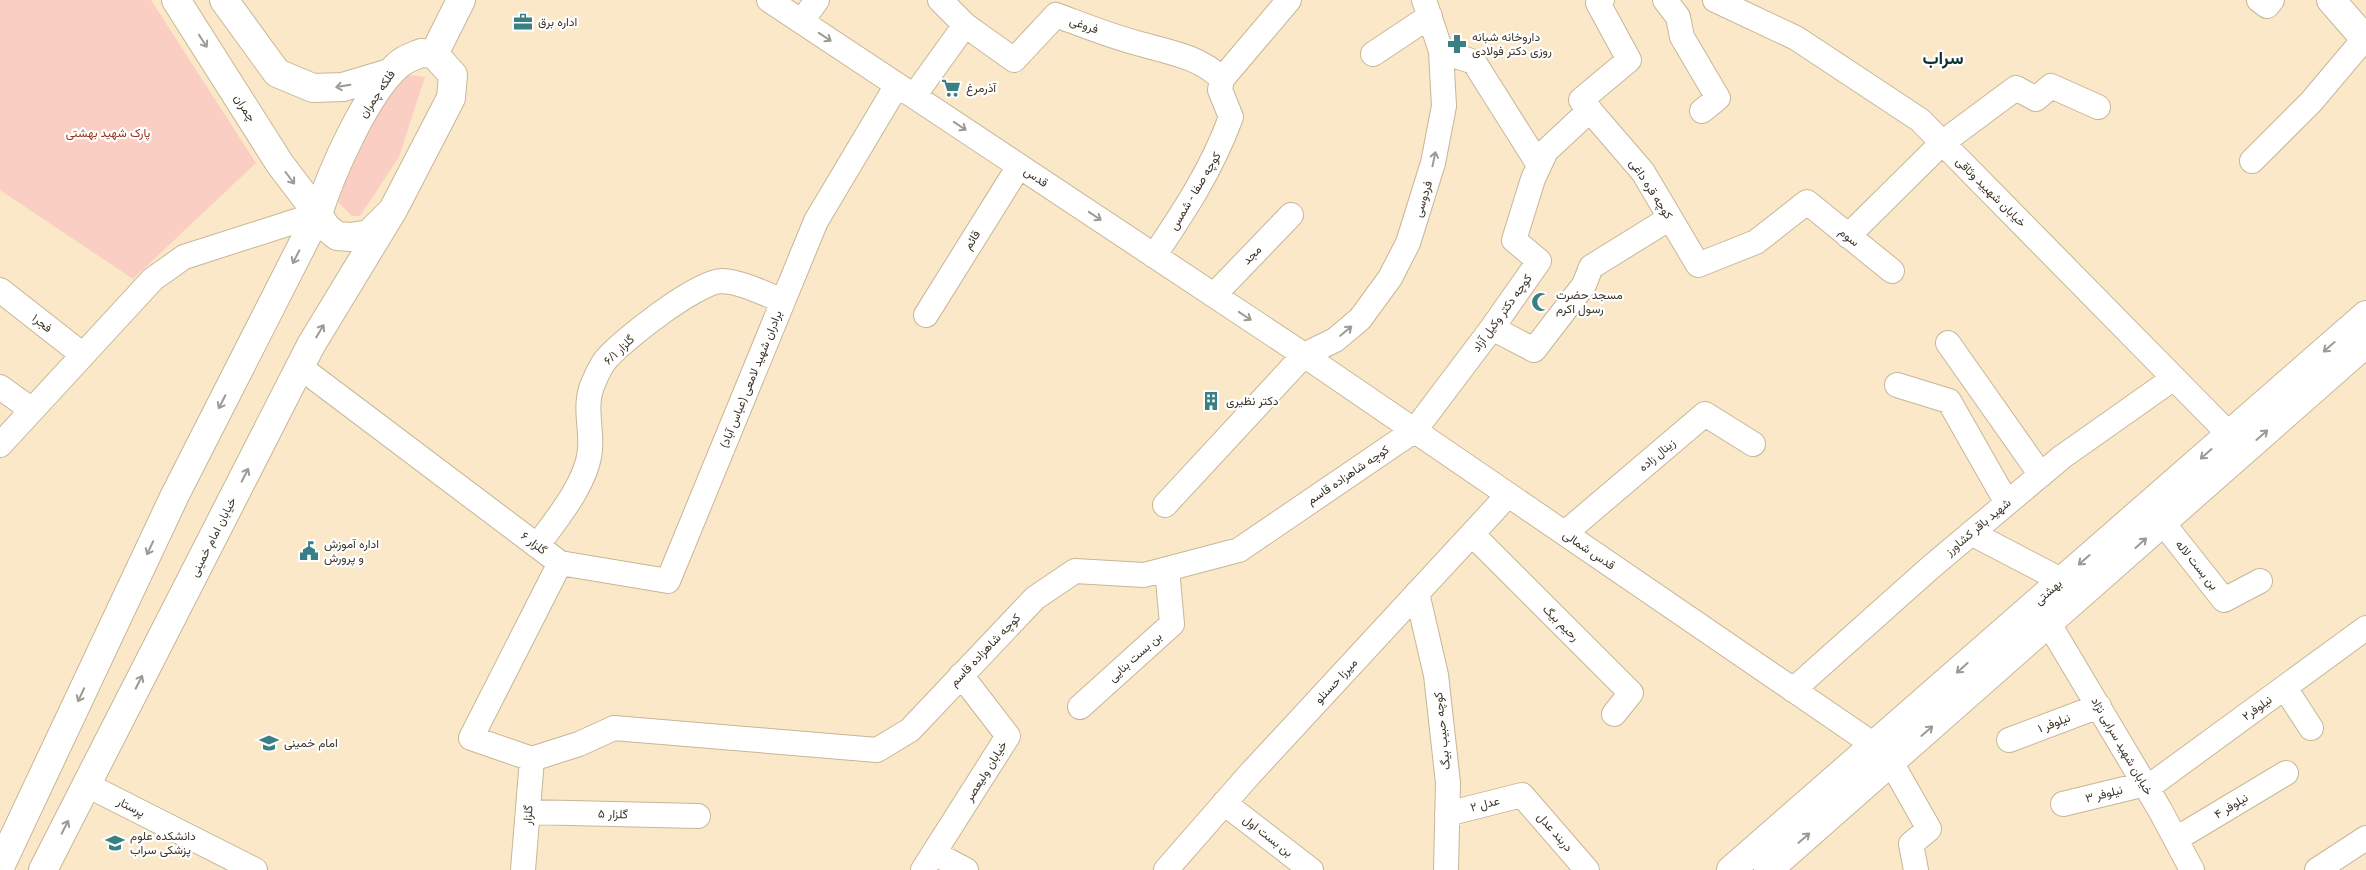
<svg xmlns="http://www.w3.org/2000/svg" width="2366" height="870" font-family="'Open Sans',Vazirmatn,sans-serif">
  <rect width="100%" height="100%" fill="#fbe8c8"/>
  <path fill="#fbcec3" d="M 0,0 L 151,0 L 256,163 L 133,279 L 0,190 Z
    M 401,74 L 425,77 L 399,157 L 360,216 L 352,216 L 335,199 L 360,145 Z"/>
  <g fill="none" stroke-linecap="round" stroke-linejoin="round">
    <g stroke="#c7b697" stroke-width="26">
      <path id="minor" d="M 769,0 L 1304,355 L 1874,745 L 1891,762 L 1929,829 L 1911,844 L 1916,870
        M 940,0 L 965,25
        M 1602,0 L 1598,3 L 1629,60 L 1581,100 L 1643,172 L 1698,265 L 1756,242 L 1807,202 L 1892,271
        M 1665,0 L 1678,17 L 1682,37 L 1718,98 L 1702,111
        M 1715,0 L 1796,38 L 1920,120 L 2229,434
        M 2259,0 L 2267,6 L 2272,0
        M 802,21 L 817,0
        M 1441,51 L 1474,62 L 1539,165
        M 1373,54 L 1430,16
        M 914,96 L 965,25 L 1014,60 L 1056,15 C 1083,25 1110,36 1137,43 C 1168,52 1199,56 1222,79
        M 2252,161 L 2311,102 L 2365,38
        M 1848,236 L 1942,143 L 2016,88 L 2036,99 L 2051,86 L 2098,107
        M 1154,256 C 1185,210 1212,169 1231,117 L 1220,90 L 1222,79 L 1289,0
        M 0,290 L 83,355
        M 1214,295 L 1291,215
        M 926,315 L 1019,166
        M 1492,328 L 1534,350 L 1584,285 L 1591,267 L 1670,218
        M 1948,343 L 2041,475
        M 300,367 L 560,563 L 471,738 L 532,759
        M 1897,385 L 1949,401 L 2007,503
        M 0,387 L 32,410
        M 0,445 L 153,279 L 184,257 L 318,214
        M 1165,505 L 1304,355 L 1335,340 L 1360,319 L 1390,278 L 1408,243 L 1433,163 L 1444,106 L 1441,51 L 1424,0
        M 2163,523 L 2224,600 L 2260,581
        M 1565,533 L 1705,414 L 1753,444
        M 1971,533 L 2061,580
        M 1472,534 L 1631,693 L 1614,714
        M 537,546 C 556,520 587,483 590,450 C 592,429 584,407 592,386 C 595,379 599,369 604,362 C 619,342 698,281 722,281 C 742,282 765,294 783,301
        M 560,563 L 668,581 L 816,221 L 897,85
        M 1417,593 L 1436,675 L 1448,783 L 1446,870
        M 2049,624 L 2160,810 L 2192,870
        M 2285,688 L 2311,728
        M 1793,690 L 1931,567 L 2062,457 L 2174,378
        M 1080,707 L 1172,624 L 1167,569
        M 2009,740 L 2099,706
        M 532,759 L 579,744 L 614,728 L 877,750 L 910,730 L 1035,598 L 1075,571 L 1144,575 L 1239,550 L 1415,430 L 1492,328 L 1539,261 L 1514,240 L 1533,179 L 1546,151 L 1590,110
        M 87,785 L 255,870
        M 2147,788 L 2366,628
        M 1224,803 L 1311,870
        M 2063,804 L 2145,784
        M 528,812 L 698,816
        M 1447,814 L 1522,795 L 1587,870
        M 2176,839 L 2286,773
        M 934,853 L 966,870
        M 523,870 L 532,759
        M 923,870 L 1008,736 L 961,675
        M 1166,870 L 1249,775 L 1508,495
        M 2317,870 L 2366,838"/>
    </g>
    <g stroke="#c7b697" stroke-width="30">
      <path id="major" d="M 224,0 L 277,73 L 313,88 L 343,87 L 390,73
        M 2331,0 L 2366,40
        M 421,53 L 434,54 L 453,75 L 451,98 L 393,210 L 369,234 L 351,237 L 337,236 L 326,227 L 318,214 C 331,173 366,93 398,65 C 404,59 414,56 421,53 Z
        M 434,54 L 461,0
        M 0,867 L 175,495 L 318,214 L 280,164 L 176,0
        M 43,870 L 311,345 L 393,210
        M 1731,870 L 2366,315
        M 1768,870 L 2366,343"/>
    </g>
    <use href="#minor" stroke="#fff" stroke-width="24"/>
    <use href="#major" stroke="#fff" stroke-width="28"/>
  </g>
  <defs><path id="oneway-shaft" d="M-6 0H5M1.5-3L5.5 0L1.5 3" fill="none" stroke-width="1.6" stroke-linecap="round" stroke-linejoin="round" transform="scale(1.25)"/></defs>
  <g stroke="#9d9a94">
    <use href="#oneway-shaft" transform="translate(825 37) rotate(34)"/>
    <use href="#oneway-shaft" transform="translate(203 41) rotate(57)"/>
    <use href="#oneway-shaft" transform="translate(343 86) rotate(170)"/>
    <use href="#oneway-shaft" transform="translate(960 126) rotate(34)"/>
    <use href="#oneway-shaft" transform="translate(1434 159) rotate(-78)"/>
    <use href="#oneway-shaft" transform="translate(290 178) rotate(53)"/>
    <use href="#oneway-shaft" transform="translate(1095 216) rotate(34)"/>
    <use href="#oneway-shaft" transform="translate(296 257) rotate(117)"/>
    <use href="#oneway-shaft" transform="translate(1245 316) rotate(34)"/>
    <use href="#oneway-shaft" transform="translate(320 331) rotate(-59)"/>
    <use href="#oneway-shaft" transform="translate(1346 331) rotate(-40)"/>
    <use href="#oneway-shaft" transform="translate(2329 347) rotate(139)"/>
    <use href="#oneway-shaft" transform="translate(222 402) rotate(117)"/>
    <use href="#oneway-shaft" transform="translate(2262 435) rotate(-41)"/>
    <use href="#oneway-shaft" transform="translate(2206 454) rotate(139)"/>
    <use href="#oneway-shaft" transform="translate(245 475) rotate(-63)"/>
    <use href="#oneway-shaft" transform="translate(2141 543) rotate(-42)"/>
    <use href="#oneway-shaft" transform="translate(150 548) rotate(115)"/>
    <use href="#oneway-shaft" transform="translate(2084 560) rotate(139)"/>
    <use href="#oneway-shaft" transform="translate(1962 668) rotate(138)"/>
    <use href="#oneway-shaft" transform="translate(139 682) rotate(-63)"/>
    <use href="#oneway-shaft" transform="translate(81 695) rotate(115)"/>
    <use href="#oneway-shaft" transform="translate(1927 731) rotate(-41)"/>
    <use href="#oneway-shaft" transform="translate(65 827) rotate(-63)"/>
    <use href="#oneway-shaft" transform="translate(1804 838) rotate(-41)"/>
  </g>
  <defs>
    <g id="office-bare" transform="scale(1.5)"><path d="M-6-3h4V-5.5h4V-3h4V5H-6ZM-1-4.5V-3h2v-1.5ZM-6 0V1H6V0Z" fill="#388084" stroke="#fff" stroke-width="2.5" paint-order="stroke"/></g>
    <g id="pharmacy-bare" transform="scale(1.5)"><path d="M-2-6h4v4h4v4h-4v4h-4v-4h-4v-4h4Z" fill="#388084" stroke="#fff" stroke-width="2.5" paint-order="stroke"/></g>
    <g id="supermarket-bare" transform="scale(1.5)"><path d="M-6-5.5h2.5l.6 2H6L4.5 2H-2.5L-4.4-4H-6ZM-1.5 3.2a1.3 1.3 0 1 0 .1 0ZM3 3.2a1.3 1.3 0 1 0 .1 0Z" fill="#388084" stroke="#fff" stroke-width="2.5" paint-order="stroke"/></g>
    <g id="mosque-bare" transform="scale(1.5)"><path d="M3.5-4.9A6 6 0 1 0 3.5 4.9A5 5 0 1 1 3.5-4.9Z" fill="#388084" stroke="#fff" stroke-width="2.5" paint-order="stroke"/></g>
    <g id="building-bare" transform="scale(1.5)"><path d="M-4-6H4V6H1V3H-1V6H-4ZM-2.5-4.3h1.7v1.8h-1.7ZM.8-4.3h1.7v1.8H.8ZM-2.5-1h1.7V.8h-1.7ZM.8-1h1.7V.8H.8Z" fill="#388084" stroke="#fff" stroke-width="2.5" paint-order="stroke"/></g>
    <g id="civic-bare" transform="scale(1.5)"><path d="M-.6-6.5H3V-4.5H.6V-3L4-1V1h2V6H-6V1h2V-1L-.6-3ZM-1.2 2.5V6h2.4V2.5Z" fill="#388084" stroke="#fff" stroke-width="2.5" paint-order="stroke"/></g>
    <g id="school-bare" transform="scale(1.5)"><path d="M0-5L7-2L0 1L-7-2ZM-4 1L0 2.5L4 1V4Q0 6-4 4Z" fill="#388084" stroke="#fff" stroke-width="2.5" paint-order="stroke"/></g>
    <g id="university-bare" transform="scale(1.5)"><path d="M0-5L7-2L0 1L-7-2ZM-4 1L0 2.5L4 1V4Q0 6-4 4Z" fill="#388084" stroke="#fff" stroke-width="2.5" paint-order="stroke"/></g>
  </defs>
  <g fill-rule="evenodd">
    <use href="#office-bare" x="523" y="22"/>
    <use href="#pharmacy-bare" x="1457" y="44"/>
    <use href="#supermarket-bare" x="951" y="88"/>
    <use href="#mosque-bare" x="1541" y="302"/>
    <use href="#building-bare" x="1211" y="401"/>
    <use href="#civic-bare" x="309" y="551"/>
    <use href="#school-bare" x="269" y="743"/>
    <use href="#university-bare" x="115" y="843"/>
  </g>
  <g text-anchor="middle" stroke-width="4.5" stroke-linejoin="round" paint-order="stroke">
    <g font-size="12" fill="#3b3428" stroke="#fff" text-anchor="start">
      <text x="538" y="26">اداره برق</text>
      <text x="1472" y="41">داروخانه شبانه<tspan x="1472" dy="14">روزی دکتر فولادی</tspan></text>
      <text x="966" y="92">آذرمرغ</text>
      <text x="1556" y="299">مسجد حضرت<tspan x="1556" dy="14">رسول اکرم</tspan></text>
      <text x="1226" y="405">دکتر نظیری</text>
      <text x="324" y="548">اداره آموزش<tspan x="324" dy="14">و پرورش</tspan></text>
      <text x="284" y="747">امام خمینی</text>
      <text x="130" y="840">دانشکده علوم<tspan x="130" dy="14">پزشکی سراب</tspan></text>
    </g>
    <g font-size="12" fill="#3b3428" stroke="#fff">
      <text transform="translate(1084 25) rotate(19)" y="4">فروغی</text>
      <text transform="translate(377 94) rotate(-56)" y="4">فلکه چمران</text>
      <text transform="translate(245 108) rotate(58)" y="4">چمران</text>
      <text transform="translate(1036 177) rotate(34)" y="4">قدس</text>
      <text transform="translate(1651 189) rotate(57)" y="4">کوچه قره داغی</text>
      <text transform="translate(1195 191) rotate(-59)" y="4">کوچه صفا - شمس</text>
      <text transform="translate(1991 192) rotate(45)" y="4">خیابان شهیید وثاقی</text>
      <text transform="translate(1423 199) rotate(-73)" y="4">فردوسی</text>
      <text transform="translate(1849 237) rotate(39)" y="4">سوم</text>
      <text transform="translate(972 240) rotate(-58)" y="4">قائم</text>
      <text transform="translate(1252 255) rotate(-46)" y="4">مجد</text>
      <text transform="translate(1502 313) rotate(-54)" y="4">کوچه دکتر وکیل آزاد</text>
      <text transform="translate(42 323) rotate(38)" y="4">فجر۱</text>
      <text transform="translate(619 350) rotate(-44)" y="4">گلزار ۶/۱</text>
      <text transform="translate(751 379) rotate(-68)" y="4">برادران شهید لامعی (عباس آباد)</text>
      <text transform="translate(1657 455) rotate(-40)" y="4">زینال زاده</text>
      <text transform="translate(1348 475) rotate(-34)" y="4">کوچه شاهزاده قاسم</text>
      <text transform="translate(1978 527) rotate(-40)" y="4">شهید باقر کشاورز</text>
      <text transform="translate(213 537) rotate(-63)" y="4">خیابان امام خمینی</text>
      <text transform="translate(534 543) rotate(37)" y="4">گلزار ۶</text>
      <text transform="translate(1589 550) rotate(34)" y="4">قدس شمالی</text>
      <text transform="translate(2197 565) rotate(51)" y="4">بن بست لاله</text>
      <text transform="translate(2048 592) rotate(-41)" y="4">بهشتی</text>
      <text transform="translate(1561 623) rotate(45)" y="4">رحیم بیگ</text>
      <text transform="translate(985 650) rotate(-46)" y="4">کوچه شاهزاده قاسم</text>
      <text transform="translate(1135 657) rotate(-42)" y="4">بن بست بنایی</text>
      <text transform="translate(1336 681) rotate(-47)" y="4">میرزا حسنلو</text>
      <text transform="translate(2257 708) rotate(-36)" y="4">نیلوفر۲</text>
      <text transform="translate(2054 723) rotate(-21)" y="4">نیلوفر ۱</text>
      <text transform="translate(1442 731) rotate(-96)" y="4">کوچه حبیب بیگ</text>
      <text transform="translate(2122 746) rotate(60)" y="4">خیابان شهید سرابی نژاد</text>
      <text transform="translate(986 771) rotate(-58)" y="4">خیابان ولیعصر</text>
      <text transform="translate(2104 794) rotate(-14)" y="4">نیلوفر ۳</text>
      <text transform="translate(1485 804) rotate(-14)" y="4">عدل ۲</text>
      <text transform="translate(2231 806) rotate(-31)" y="4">نیلوفر ۴</text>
      <text transform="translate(131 807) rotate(27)" y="4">پرستار</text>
      <text transform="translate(613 814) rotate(2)" y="4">گلزار ۵</text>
      <text transform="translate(528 815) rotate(-86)" y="4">گلزار</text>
      <text transform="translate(1555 832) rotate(49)" y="4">دربند عدل</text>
      <text transform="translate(1268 836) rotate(38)" y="4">بن بست اول</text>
    </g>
    <g font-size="12" fill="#93321b" stroke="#fff">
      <text x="108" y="137">پارک شهید بهشتی</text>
    </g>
    <g font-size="18" font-weight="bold" fill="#0e3233" stroke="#fff">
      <text x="1943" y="64">سراب</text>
    </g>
  </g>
</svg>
